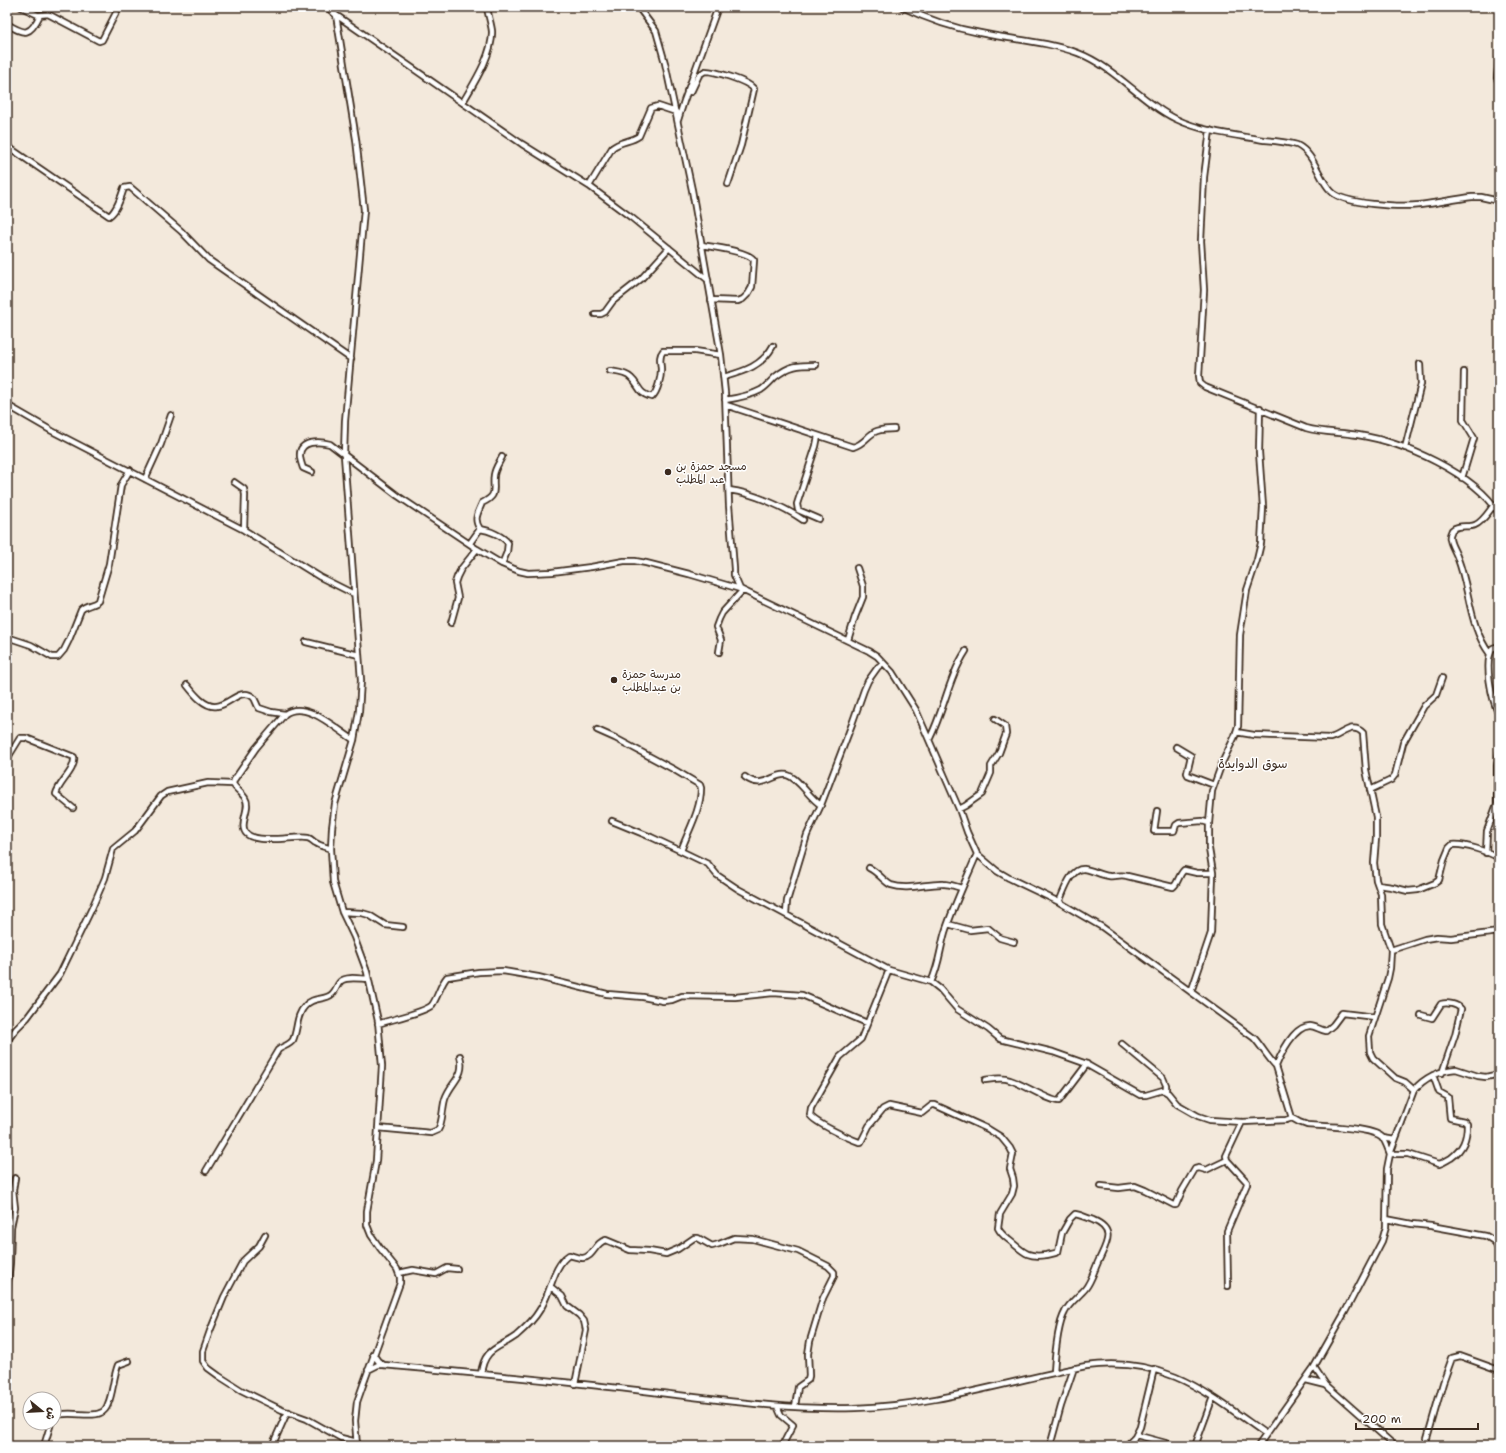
<svg xmlns="http://www.w3.org/2000/svg" width="1506" height="1453" font-family="'Shantell Sans','Playpen Sans Arabic',sans-serif">
  <rect width="100%" height="100%" fill="#f3e9dc"/>
  <filter id="ink" filterUnits="userSpaceOnUse"><feTurbulence type="fractalNoise" baseFrequency=".025" numOctaves="2"/><feDisplacementMap in="SourceGraphic" scale="8" xChannelSelector="R" yChannelSelector="G"/><feConvolveMatrix kernelMatrix="1 2 1 2 8 2 1 2 1" color-interpolation-filters="sRGB"/></filter>
  <g filter="url(#ink)">
    <g fill="none" stroke-linecap="round" stroke-linejoin="round">
      <g stroke="#3b2a1e" stroke-width="8">
        <path id="minor" d="M 21,7 L 38,15 L 48,14 L 99,41 L 102,40 L 119,7
          M 327,7 L 336,15 L 522,144 L 589,186 L 632,218 L 708,280
          M 638,7 L 656,31 L 665,63 L 692,190 L 721,355 L 725,393 L 729,505 L 734,569 L 734,575 L 740,589
          M 902,7 C 927,19 953,28 980,33 C 1013,40 1046,41 1078,53 C 1115,67 1141,102 1176,119 C 1203,132 1235,135 1264,140 C 1275,141 1287,142 1297,145 C 1315,154 1318,178 1331,191 C 1343,205 1402,207 1420,205 C 1438,203 1455,199 1472,197 L 1481,197 L 1499,201
          M 336,15 L 356,139 L 364,210 L 345,421 L 344,455 L 361,680 L 359,711 L 354,740 L 335,804 L 332,828 L 331,849 L 333,882 L 342,912 L 354,937 L 367,972 L 378,1021 L 382,1066 L 376,1161 L 367,1211 L 367,1225 L 371,1235 L 380,1248 L 397,1269 L 400,1277 L 400,1283 L 363,1385 L 357,1402 L 355,1421 L 357,1446
          M 7,24 C 25,35 30,36 40,15
          M 1499,59 L 1497,78 L 1499,82
          M 687,91 L 691,92 L 699,75 L 705,71 C 715,71 748,81 754,89 L 741,145 L 728,184
          M 463,102 C 474,83 493,54 492,31 C 491,23 488,15 487,7
          M 678,120 L 684,101 L 718,7
          M 1210,130 L 1204,177 L 1201,241 L 1204,290 L 1199,376 L 1200,383 L 1205,387 L 1306,428 C 1323,433 1341,432 1358,435 C 1403,442 1474,473 1499,513
          M 7,146 L 109,216 C 117,211 121,197 124,188 L 130,187 L 181,231 L 209,260 L 351,359
          M 589,186 L 612,148 C 620,141 631,142 639,136 L 651,108 L 658,106 L 676,112
          M 701,245 C 713,247 748,251 754,260 L 752,287 L 748,294 L 743,299 L 738,301 L 711,300
          M 595,314 L 601,314 L 605,312 L 613,301 L 641,279 L 669,248
          M 610,371 C 616,372 627,373 631,378 C 640,386 638,394 652,397 C 658,391 661,377 661,370 C 661,363 658,357 663,351 L 695,351 L 721,355
          M 724,377 C 745,371 762,366 773,346
          M 725,400 C 738,398 750,396 761,390 C 767,386 771,381 775,377 C 790,365 798,365 816,365
          M 7,405 L 52,431 L 244,530 L 320,577 L 354,594
          M 726,405 L 853,447 C 865,444 868,434 877,431 C 883,429 888,429 894,429
          M 818,436 L 816,446 L 797,504 L 798,510 L 819,519
          M 1405,448 L 1421,384 L 1420,364
          M 502,457 C 499,463 495,468 494,475 C 492,490 499,495 482,503 C 478,513 473,519 480,529 C 489,530 503,536 508,543 L 507,552 L 502,564
          M 312,472 L 303,468 C 302,465 300,460 300,456 C 299,440 320,441 330,444 L 398,496 L 477,549 L 502,564 L 519,571 L 528,573 L 552,572 L 591,567 L 624,561 L 635,561 L 646,563 L 689,574 L 740,589 L 869,651 L 877,656 L 892,672 L 916,710 L 959,809 L 967,832 L 977,854 L 997,871 L 1009,878 L 1059,902 L 1102,927 L 1254,1038 C 1262,1047 1268,1058 1276,1066 L 1292,1118 L 1299,1122 L 1307,1125 C 1322,1126 1372,1127 1382,1137 C 1386,1142 1388,1149 1390,1154
          M 1462,478 L 1474,438 L 1463,420 L 1464,372
          M 145,479 L 161,444 L 171,415
          M 234,482 L 244,489 L 245,495 L 244,530
          M 729,490 C 752,493 783,506 803,520
          M 470,543 L 480,529
          M 451,623 L 458,598 L 455,583 L 457,577 L 461,569 L 477,549
          M 7,637 L 31,645 L 52,657 L 58,657 L 64,650 L 69,640 L 81,610 C 86,604 93,606 98,601 L 109,564 L 121,485 L 130,470
          M 848,640 L 855,617 L 863,597 L 863,586 L 857,568
          M 306,642 L 359,655
          M 1499,646 L 1493,648 C 1483,662 1492,700 1499,715
          M 719,652 L 721,640 L 716,627 L 719,619 L 722,613 L 742,591
          M 1490,654 C 1469,627 1470,590 1458,559 C 1456,552 1451,546 1450,539 C 1449,536 1451,532 1452,530 C 1458,524 1468,528 1475,525 C 1483,522 1489,511 1494,505
          M 187,685 C 194,694 205,708 217,706 C 229,705 241,687 253,697 C 256,700 256,704 259,708 L 271,712 L 285,714
          M 597,730 L 615,738 L 673,769 L 700,785 L 701,788 C 701,810 688,831 681,851 L 708,864 L 717,875 L 738,889 L 889,970 L 931,982 L 940,989 L 957,1009 L 988,1029 L 1000,1039 L 1053,1052 L 1084,1063 L 1140,1095 L 1146,1095 L 1163,1090 L 1168,1093 L 1177,1104 L 1198,1116 L 1210,1120 L 1242,1122 L 1286,1120 L 1292,1118
          M 1236,732 L 1254,735 L 1330,738 C 1341,736 1352,721 1363,733 L 1366,770 L 1376,817 L 1376,838 L 1374,863 L 1376,880 L 1381,894 L 1382,924 L 1391,950 L 1390,968 L 1388,978 L 1369,1036 L 1370,1052 L 1373,1058 L 1395,1078 L 1405,1082 L 1414,1090
          M 930,738 C 944,710 949,677 966,651
          M 1176,747 L 1191,756 L 1187,773 L 1188,775 L 1214,785
          M 7,759 L 20,738 L 26,738 L 74,757 C 76,770 59,782 56,794 L 73,808
          M 745,777 C 763,791 774,772 787,775 C 799,778 809,798 821,805
          M 1370,790 L 1391,780 L 1395,775 L 1403,743 L 1424,706 L 1436,695 L 1442,678
          M 959,809 L 965,806 L 982,794 L 991,773 L 991,766 L 999,753 L 1006,734 L 1005,726 L 995,719
          M 1157,811 L 1154,831 L 1174,831 L 1176,825 L 1179,823 L 1202,821 L 1209,823
          M 612,821 L 651,837 L 681,851
          M 331,849 C 326,847 320,846 316,843 C 313,842 312,839 308,838 C 296,835 248,847 244,829 C 241,819 251,807 245,798 C 242,793 236,789 233,784 L 234,780 L 256,748 L 285,714 C 305,699 336,729 354,740
          M 1486,853 L 1487,831 L 1497,804 L 1497,766 L 1499,753
          M 869,868 C 878,872 884,882 891,885 C 908,891 927,883 944,884 C 950,884 957,887 962,888
          M 1378,885 L 1392,887 L 1408,891 L 1418,890 L 1435,883 L 1439,880 L 1444,860 L 1449,848 L 1452,845 C 1463,843 1489,852 1499,858
          M 1059,902 C 1064,892 1070,868 1084,869 C 1093,870 1100,875 1109,876 C 1115,877 1120,874 1127,876 L 1173,887 C 1178,884 1178,876 1184,870 L 1197,873 L 1213,873
          M 342,912 L 362,913 L 369,915 L 385,925 L 403,927
          M 786,914 L 787,901 L 807,835 L 821,805 L 852,724 L 864,690 L 868,681 L 878,667 L 883,663
          M 948,924 L 970,930 L 988,928 L 1000,938 L 1014,942
          M 1391,950 L 1425,939 L 1437,937 L 1451,938 L 1499,932
          M 889,970 L 861,1039 L 840,1057 L 811,1108 L 810,1115 C 815,1123 848,1138 859,1142 L 861,1142 L 869,1126 L 883,1109 L 889,1106 L 922,1113 L 932,1105 L 935,1105 L 988,1129 L 1001,1137 L 1010,1148 L 1013,1154 L 1010,1169 L 1013,1178 L 1014,1186 L 1012,1194 L 1000,1214 L 998,1228 C 1001,1234 1004,1236 1009,1240 C 1023,1251 1026,1258 1046,1255 C 1050,1254 1054,1254 1058,1252 L 1062,1233 L 1070,1219 L 1075,1214 C 1081,1215 1087,1218 1093,1220 C 1117,1230 1106,1244 1098,1262 C 1094,1271 1091,1282 1085,1289 C 1078,1297 1069,1303 1065,1312 C 1057,1326 1055,1356 1054,1372
          M 931,982 C 939,966 940,949 945,932 C 954,905 966,880 977,854
          M 1191,992 L 1211,933 L 1213,873 L 1209,849 L 1209,823 L 1212,791 L 1222,763 L 1235,736 L 1238,726 L 1240,635 L 1247,590 L 1257,560 L 1261,543 L 1263,507 L 1259,452 L 1260,408
          M 1421,1015 L 1432,1018 L 1441,1004 C 1447,1002 1457,1004 1461,1009 L 1455,1035 L 1442,1073
          M 378,1024 C 389,1020 426,1012 432,1005 C 438,997 440,985 447,977 L 479,972 L 503,971 L 538,977 L 607,994 L 643,997 L 663,1001 L 672,1000 L 682,996 L 735,997 L 773,993 L 802,995 L 867,1023
          M 7,1041 L 16,1029 L 27,1018 L 60,974 L 92,908 L 105,878 L 113,849 L 135,831 L 161,796 L 167,792 L 208,783 L 233,784
          M 1122,1044 L 1163,1078 L 1166,1085 L 1166,1091
          M 1276,1066 C 1281,1054 1294,1026 1310,1026 C 1315,1026 1320,1030 1326,1031 L 1333,1025 L 1342,1013 L 1375,1017
          M 985,1080 C 993,1079 1002,1077 1010,1080 C 1021,1083 1051,1102 1059,1101 L 1087,1064
          M 378,1128 L 431,1133 L 438,1130 C 443,1122 442,1109 445,1099 C 451,1081 466,1077 460,1056
          M 1383,1138 L 1395,1140
          M 1390,1154 L 1408,1154 L 1439,1164 C 1444,1163 1447,1160 1451,1158 C 1463,1149 1467,1139 1467,1124 L 1464,1121 L 1450,1118 L 1448,1097 L 1439,1092 L 1433,1075
          M 206,1171 L 278,1050 C 282,1046 289,1046 293,1040 C 298,1029 296,1015 305,1006 C 313,996 325,1001 332,994 C 336,991 337,984 341,981 C 347,976 361,979 368,979
          M 1101,1186 L 1119,1188 L 1135,1186 L 1145,1190 L 1174,1205 L 1176,1205 L 1182,1191 L 1195,1169 L 1199,1168 L 1206,1170 L 1227,1160
          M 1386,1219 L 1412,1224 L 1431,1226 L 1486,1236 L 1494,1241 L 1499,1250
          M 265,1235 L 259,1246 L 243,1261 L 224,1297 L 210,1331 L 203,1351 L 203,1361 L 208,1368 L 219,1376 L 241,1390 L 282,1410 L 307,1419 L 341,1438 L 357,1442
          M 399,1273 L 413,1270 L 436,1274 L 447,1268 L 457,1269
          M 1228,1286 L 1227,1231 L 1247,1184 L 1247,1182 L 1227,1160 L 1226,1156 L 1242,1122
          M 551,1287 L 562,1296 L 567,1306 L 579,1315 L 584,1321 L 586,1330 L 575,1384
          M 7,1292 L 10,1262 L 11,1227 L 15,1208 L 13,1190 L 15,1178
          M 373,1354 L 378,1361 L 384,1365
          M 1314,1367 L 1326,1385 L 1395,1446
          M 368,1370 L 378,1365 L 384,1365 C 473,1373 563,1381 653,1392 C 720,1400 787,1410 855,1408 C 933,1406 1009,1381 1086,1366 C 1165,1356 1205,1391 1266,1434
          M 481,1374 C 484,1348 498,1349 516,1336 C 524,1329 534,1320 539,1311 C 551,1295 552,1266 569,1255 C 573,1256 579,1258 583,1258 C 594,1257 595,1242 606,1240 L 630,1250 L 649,1251 L 666,1254 L 678,1249 L 694,1238 L 698,1238 L 712,1246 L 719,1244 L 734,1238 L 753,1239 L 798,1251 L 828,1266 L 834,1272 L 834,1276 L 823,1298 L 810,1341 L 808,1354 L 809,1376 L 808,1380 L 798,1387 L 795,1407
          M 1306,1380 L 1326,1385
          M 777,1406 L 781,1415 L 793,1425 L 782,1446
          M 54,1416 C 67,1410 91,1418 100,1413 C 104,1412 107,1407 108,1404 C 113,1393 113,1378 118,1365 L 129,1361
          M 1136,1435 L 1177,1446
          M 44,1446 L 51,1423
          M 272,1446 L 285,1417 L 289,1412
          M 1050,1446 L 1061,1406 L 1074,1368
          M 1126,1446 L 1135,1437 L 1140,1427 L 1154,1369
          M 1195,1446 L 1213,1397
          M 1258,1446 L 1314,1367 L 1345,1312 L 1382,1241 L 1386,1227 L 1387,1169 L 1390,1154 L 1414,1090 C 1424,1078 1440,1070 1456,1069 L 1478,1076 L 1486,1077 L 1499,1074
          M 1425,1446 L 1443,1383 L 1452,1358 L 1460,1356 L 1499,1370"/>
      </g>
      <use href="#minor" stroke="#fff" stroke-width="4.5"/>
    </g>
  </g>
  <g fill="#3b2a1e" stroke="#fff" stroke-width="1.5">
    <circle cx="668" cy="472" r="4"/>
    <circle cx="614" cy="680" r="4"/>
  </g>
  <g text-anchor="middle" stroke-width="3" stroke-linejoin="round" paint-order="stroke">
    <g font-size="11" fill="#3b2a1e" stroke="#fff" text-anchor="start">
      <text x="676" y="470">مسجد حمزة بن<tspan x="676" dy="13">عبد المطلب</tspan></text>
      <text x="622" y="678">مدرسة حمزة<tspan x="622" dy="13">بن عبدالمطلب</tspan></text>
    </g>
    <g font-size="13" fill="#3b2a1e" stroke="#fff">
      <text x="1253" y="768">سوق الدوايدة</text>
    </g>
  </g>
  <rect width="1506" height="1453" fill="none" stroke="#fff" stroke-width="24"/>
  <rect x="12" y="12" width="1482" height="1429" fill="none" stroke="#3b2a1e" stroke-width="1.5" filter="url(#ink)"/>
  <g transform="translate(42 1411) rotate(108)"><circle r="19" fill="#ffffff" stroke="#b1aaa5"/>
  <path d="M0-3L7 15L0 10L-7 15Z" fill="#3b2a1e"/>
  <text y="-6" font-size="11" font-weight="bold" text-anchor="middle" fill="#3b2a1e">ش</text>
  </g>
  <path d="M1356 1423v6h122v-6" fill="none" stroke="#3b2a1e" stroke-width="2"/>
  <text x="1362" y="1423" font-size="12" fill="#3b2a1e" stroke="#ffffff" stroke-width="3" paint-order="stroke">200 m</text>
</svg>
